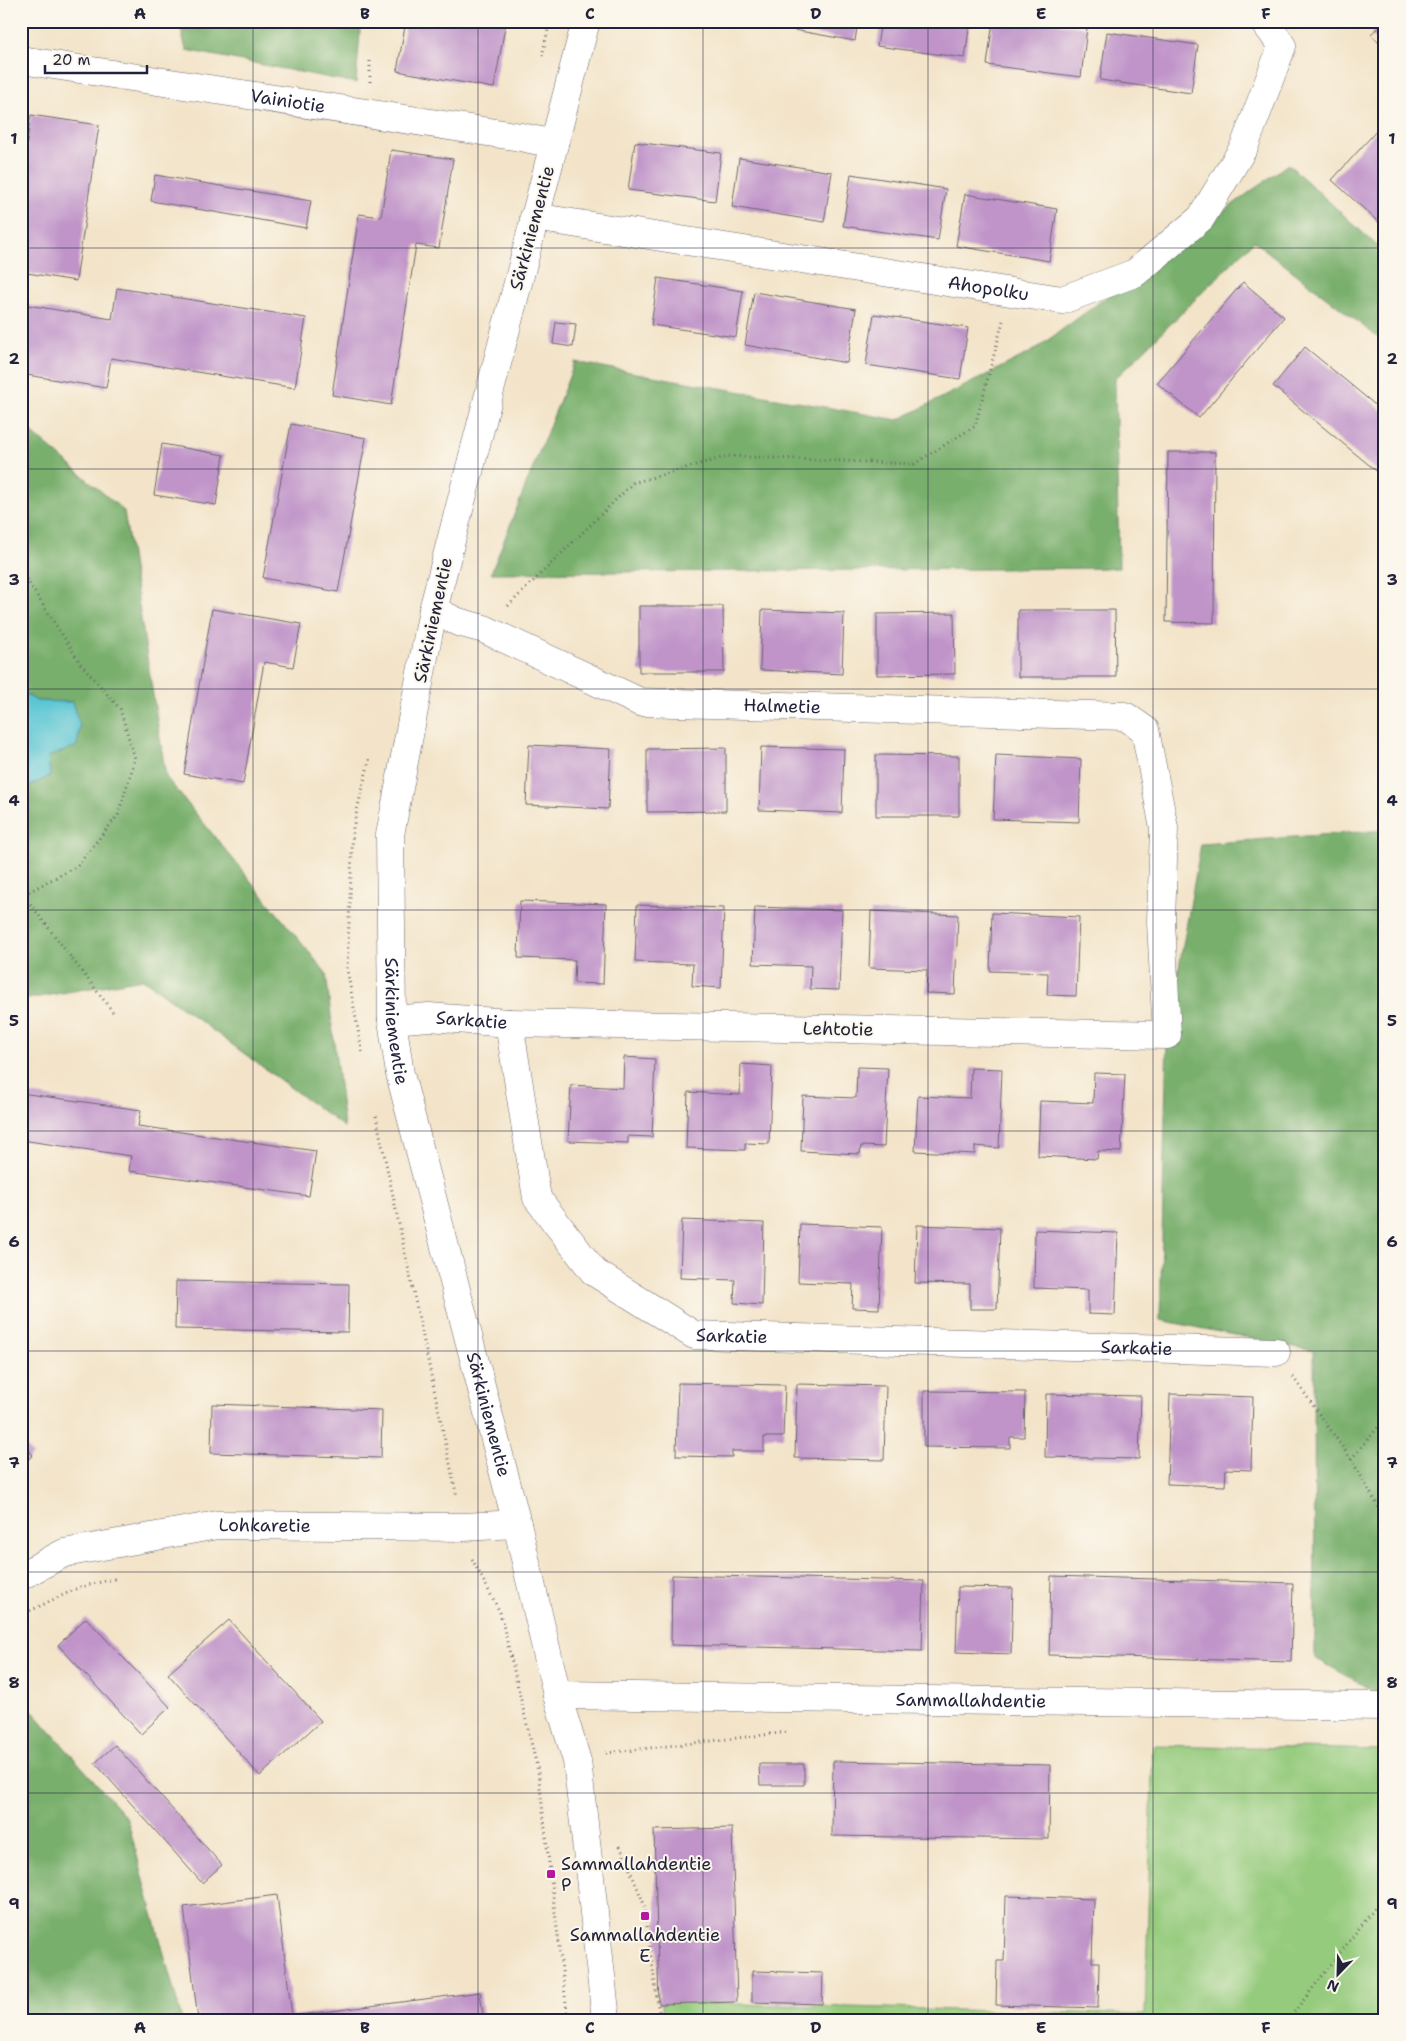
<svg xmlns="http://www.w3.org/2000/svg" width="1406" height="2041" font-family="'Shantell Sans',sans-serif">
  <rect width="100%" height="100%" fill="#fbf7ec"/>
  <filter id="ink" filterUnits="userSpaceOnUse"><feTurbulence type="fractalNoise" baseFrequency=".02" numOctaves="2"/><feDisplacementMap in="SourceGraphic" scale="10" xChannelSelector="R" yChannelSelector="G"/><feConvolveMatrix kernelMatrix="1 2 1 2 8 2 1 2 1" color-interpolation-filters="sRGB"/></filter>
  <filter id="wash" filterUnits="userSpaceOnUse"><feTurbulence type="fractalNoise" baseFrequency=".0096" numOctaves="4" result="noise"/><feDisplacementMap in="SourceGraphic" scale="20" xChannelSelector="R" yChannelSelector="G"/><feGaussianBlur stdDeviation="1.12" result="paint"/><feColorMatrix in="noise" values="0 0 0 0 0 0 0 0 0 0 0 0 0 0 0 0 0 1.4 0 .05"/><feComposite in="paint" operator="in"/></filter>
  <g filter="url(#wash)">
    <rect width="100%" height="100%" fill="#f3e4c9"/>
    <path fill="#95cb7d" stroke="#5c765c" d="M 1153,1745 L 1385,1750 L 1385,2020 L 663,2020 L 662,2002 L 1145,2015 Z"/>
    <path fill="#78af6c" stroke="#4d6854" d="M 179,21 L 361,21 L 356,83 L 186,50 Z
      M 1288,164 L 1385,253 L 1385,343 L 1254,241 L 1115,379 L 1119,568 L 491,573 L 575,362 L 898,420 L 1033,351 Z
      M 21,423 L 124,511 L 166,777 L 326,973 L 344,1127 L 143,979 L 21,1000 L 21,790 L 50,776 L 47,757 L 72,702 L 37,701 L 21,692 Z
      M 1385,830 L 1385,1697 L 1315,1658 L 1314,1351 L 1160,1320 L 1167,1035 L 1201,844 Z
      M 21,1698 L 127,1818 L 182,2020 L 21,2020 Z"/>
    <path fill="#5ac6d3" stroke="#3e7487" d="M 21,692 L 37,701 L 72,702 L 80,726 L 77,746 L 48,757 L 50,776 L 21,790 Z"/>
    <g id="blocks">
      <path fill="#c094c9" d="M 406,21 L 506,21 L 494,88 L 397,71 Z
        M 767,21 L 858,21 L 855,41 L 766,25 Z
        M 881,21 L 970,21 L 965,58 L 877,46 Z
        M 993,21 L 1040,21 L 1087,28 L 1081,77 L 987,65 Z
        M 1385,21 L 1385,50 L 1371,34 Z
        M 1107,32 L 1198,45 L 1191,93 L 1100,80 Z
        M 31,115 L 99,125 L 76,281 L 21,272 L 21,182 Z
        M 1379,128 L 1385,134 L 1385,228 L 1332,180 Z
        M 635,142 L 721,153 L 715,201 L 628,190 Z
        M 391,150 L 453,159 L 439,248 L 416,245 L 391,405 L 332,395 L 359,214 L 381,217 Z
        M 739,158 L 832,172 L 824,222 L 732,207 Z
        M 851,174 L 946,189 L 938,240 L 843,226 Z
        M 155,175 L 311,201 L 306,228 L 151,201 Z
        M 965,194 L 1057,209 L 1049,261 L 956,246 Z
        M 658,278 L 743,291 L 736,337 L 651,325 Z
        M 1243,282 L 1284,317 L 1199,418 L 1157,383 Z
        M 117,288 L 306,318 L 295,388 L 111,358 L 106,388 L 21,374 L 21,304 L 112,319 Z
        M 754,292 L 856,309 L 847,363 L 745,345 Z
        M 874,314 L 968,328 L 960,379 L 866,365 Z
        M 556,322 L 576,324 L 573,347 L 553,344 Z
        M 1305,347 L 1385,413 L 1385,478 L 1273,386 Z
        M 291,424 L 366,438 L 338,592 L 263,578 Z
        M 162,444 L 224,455 L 216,505 L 154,495 Z
        M 1168,452 L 1215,452 L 1214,623 L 1166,622 Z
        M 639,606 L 723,606 L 724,672 L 639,672 Z
        M 212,609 L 301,624 L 293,667 L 264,662 L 243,784 L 184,774 Z
        M 762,610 L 844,613 L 842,674 L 760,670 Z
        M 1018,610 L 1115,610 L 1116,677 L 1018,677 Z
        M 954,613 L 955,674 L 877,675 L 877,614 Z
        M 529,745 L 611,749 L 608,809 L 526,805 Z
        M 761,747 L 844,749 L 842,813 L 759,810 Z
        M 726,748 L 726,811 L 647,812 L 647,749 Z
        M 876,755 L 959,756 L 959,816 L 876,816 Z
        M 996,755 L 1081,759 L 1079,822 L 993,819 Z
        M 520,901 L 606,904 L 603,984 L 574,983 L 575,960 L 518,958 Z
        M 637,905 L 724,908 L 721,988 L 692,986 L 693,964 L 635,962 Z
        M 755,907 L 842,910 L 839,990 L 810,989 L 811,966 L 753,964 Z
        M 871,911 L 958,915 L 955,994 L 926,993 L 927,970 L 869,968 Z
        M 992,913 L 1079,917 L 1076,996 L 1047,995 L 1048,973 L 990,971 Z
        M 624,1057 L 655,1059 L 652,1137 L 628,1136 L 628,1143 L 568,1141 L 571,1085 L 623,1088 Z
        M 741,1064 L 772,1066 L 769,1144 L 745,1143 L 745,1150 L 686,1148 L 688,1092 L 740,1095 Z
        M 857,1067 L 888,1068 L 884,1147 L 861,1146 L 860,1154 L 801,1151 L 803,1096 L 856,1098 Z
        M 971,1068 L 1002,1069 L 999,1148 L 975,1146 L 975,1154 L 915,1151 L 918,1096 L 970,1098 Z
        M 1094,1073 L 1125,1074 L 1121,1152 L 1098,1151 L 1097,1159 L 1038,1156 L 1040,1101 L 1093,1103 Z
        M 21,1093 L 141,1110 L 138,1126 L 316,1151 L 309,1196 L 129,1171 L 131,1156 L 21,1140 Z
        M 682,1220 L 764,1223 L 762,1305 L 734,1303 L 735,1280 L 680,1278 Z
        M 800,1224 L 882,1227 L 879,1309 L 852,1308 L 853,1284 L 798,1282 Z
        M 917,1225 L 1000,1228 L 997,1309 L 970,1309 L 970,1284 L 915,1283 Z
        M 1035,1230 L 1118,1233 L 1115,1315 L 1088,1314 L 1088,1290 L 1034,1288 Z
        M 176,1281 L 349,1284 L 348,1332 L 175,1329 Z
        M 678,1383 L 785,1385 L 783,1437 L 764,1437 L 764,1451 L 732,1451 L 732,1457 L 676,1456 Z
        M 797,1384 L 886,1386 L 884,1460 L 795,1458 Z
        M 924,1391 L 1025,1392 L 1024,1437 L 1010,1437 L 1010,1448 L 924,1447 Z
        M 1046,1394 L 1141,1396 L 1139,1459 L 1045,1457 Z
        M 1170,1394 L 1253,1397 L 1251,1470 L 1226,1469 L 1225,1486 L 1167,1484 Z
        M 212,1404 L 382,1410 L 381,1458 L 211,1453 Z
        M 21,1442 L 33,1455 L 21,1466 Z
        M 672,1575 L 924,1581 L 922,1651 L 671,1645 Z
        M 1051,1576 L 1293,1583 L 1291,1662 L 1049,1655 Z
        M 958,1587 L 1013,1588 L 1011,1654 L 956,1652 Z
        M 86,1618 L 170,1707 L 141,1734 L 58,1645 Z
        M 229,1620 L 321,1721 L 260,1776 L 168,1674 Z
        M 115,1745 L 222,1865 L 202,1883 L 95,1763 Z
        M 833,1761 L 1050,1765 L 1049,1839 L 832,1836 Z
        M 759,1764 L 804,1764 L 804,1785 L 760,1785 Z
        M 732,1828 L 737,2002 L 659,2004 L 654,1830 Z
        M 277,1895 L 292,2016 L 480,1992 L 483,2016 L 456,2020 L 198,2020 L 184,1907 Z
        M 1006,1896 L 1094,1899 L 1092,1962 L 1099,1962 L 1098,2008 L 996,2005 L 997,1961 L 1004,1961 Z
        M 752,1971 L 823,1973 L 822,2004 L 752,2002 Z"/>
    </g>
  </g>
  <g filter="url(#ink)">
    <use href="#blocks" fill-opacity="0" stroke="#6b666d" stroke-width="1"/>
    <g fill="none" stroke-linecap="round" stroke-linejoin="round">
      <g stroke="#6b666d" stroke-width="29">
        <g id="minor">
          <path id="s1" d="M 586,21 L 433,610 L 390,835 L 392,1020 L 400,1074 L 517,1524 L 557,1695 L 577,1761 L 606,2020"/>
          <path id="s2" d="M 21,60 L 521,137 L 554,144"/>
          <path id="s3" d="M 534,217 L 1062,300 L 1135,273 L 1201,218 L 1244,147 L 1282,46 L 1264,21"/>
          <path id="s4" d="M 433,610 L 458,622 L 484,629 L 640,702 L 1125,716 L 1145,730 L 1164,828 L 1161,922 L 1167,1035 L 509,1023"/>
          <path id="s5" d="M 392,1020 L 429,1017 L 509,1023 L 537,1198 L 594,1272 L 694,1335 L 1276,1352"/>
          <path id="s6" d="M 21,1576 L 64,1553 L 217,1525 L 464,1527 L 517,1524"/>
          <path id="s7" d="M 557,1695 L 1385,1706"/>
        </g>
      </g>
      <path stroke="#6b666d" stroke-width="3" stroke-dasharray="1 4" stroke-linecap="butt" d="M 542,56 L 550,21
        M 370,82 L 370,58
        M 21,571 L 81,664 L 120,709 L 135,759 L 118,815 L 77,866 L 21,896
        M 508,606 L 633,483 L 728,456 L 914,464 L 975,426 L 1003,321
        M 24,896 L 113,1012
        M 362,1052 L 347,969 L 353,827 L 370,757
        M 376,1116 L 457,1497
        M 1293,1377 L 1351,1459 L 1385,1518
        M 1351,1459 L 1385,1419
        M 472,1559 L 500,1612 L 538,1771 L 568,2020
        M 21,1615 L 80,1587 L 118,1578
        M 606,1753 L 789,1732
        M 620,1846 L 644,1904 L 660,2020
        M 1288,2020 L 1385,1895"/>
      <use href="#minor" stroke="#fff" stroke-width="28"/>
    </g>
  </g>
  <path fill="none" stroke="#22223b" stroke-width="1" stroke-opacity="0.55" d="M 253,21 L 253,2020M 478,21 L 478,2020M 703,21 L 703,2020M 928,21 L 928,2020M 1153,21 L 1153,2020M 21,248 L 1385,248M 21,469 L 1385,469M 21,689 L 1385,689M 21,910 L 1385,910M 21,1131 L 1385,1131M 21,1351 L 1385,1351M 21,1572 L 1385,1572M 21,1793 L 1385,1793"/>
  <g fill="#b5179e" stroke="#fbf7ec" stroke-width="2">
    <rect x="546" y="1869" width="10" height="10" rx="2.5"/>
    <rect x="640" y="1911" width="10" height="10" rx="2.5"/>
  </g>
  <g text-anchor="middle" stroke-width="4" stroke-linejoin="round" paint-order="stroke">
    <g font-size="18" fill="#22223b" stroke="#fbf7ec">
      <text dy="6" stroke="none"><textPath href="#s2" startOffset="270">Vainiotie</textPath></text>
      <text transform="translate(532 228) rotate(-75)" y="6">Särkiniementie</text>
      <text dy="6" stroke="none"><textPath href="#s3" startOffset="460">Ahopolku</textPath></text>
      <text transform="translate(433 620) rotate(-78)" y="6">Särkiniementie</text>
      <text dy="6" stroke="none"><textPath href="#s4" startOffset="369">Halmetie</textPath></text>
      <text dy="6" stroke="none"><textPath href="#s1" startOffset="1024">Särkiniementie</textPath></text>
      <text dy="6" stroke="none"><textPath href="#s5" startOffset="80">Sarkatie</textPath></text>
      <text transform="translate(838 1029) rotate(1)" y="6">Lehtotie</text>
      <text dy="6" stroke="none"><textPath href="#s5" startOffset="544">Sarkatie</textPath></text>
      <text dy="6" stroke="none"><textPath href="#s5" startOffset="949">Sarkatie</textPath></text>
      <text dy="6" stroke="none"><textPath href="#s1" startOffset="1429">Särkiniementie</textPath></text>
      <text dy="6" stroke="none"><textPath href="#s6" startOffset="252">Lohkaretie</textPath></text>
      <text dy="6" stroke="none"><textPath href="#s7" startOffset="414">Sammallahdentie</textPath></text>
    </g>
    <g font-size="18" fill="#22223b" stroke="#fbf7ec" text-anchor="start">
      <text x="561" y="1870">Sammallahdentie<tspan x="561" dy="21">P</tspan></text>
      <text x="645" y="1941" text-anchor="middle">Sammallahdentie<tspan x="645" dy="21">E</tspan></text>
    </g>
  </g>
  <rect width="1406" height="2041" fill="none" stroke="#fbf7ec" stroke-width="55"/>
  <g transform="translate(1338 1974) rotate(203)" stroke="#fbf7ec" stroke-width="4" paint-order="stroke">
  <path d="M0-4L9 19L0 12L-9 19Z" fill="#22223b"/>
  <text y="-8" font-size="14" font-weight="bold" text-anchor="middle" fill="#22223b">N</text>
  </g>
  <path d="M45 65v8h102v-8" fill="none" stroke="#22223b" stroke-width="2.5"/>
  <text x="52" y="65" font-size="15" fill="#22223b" stroke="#fbf7ec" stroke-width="4" paint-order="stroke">20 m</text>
  <rect x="28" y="28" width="1350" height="1986" fill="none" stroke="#22223b" stroke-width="2"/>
  <g font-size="16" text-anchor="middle" font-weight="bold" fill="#22223b">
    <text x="140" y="19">A</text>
    <text x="365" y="19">B</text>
    <text x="590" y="19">C</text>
    <text x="816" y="19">D</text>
    <text x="1041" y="19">E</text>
    <text x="1266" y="19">F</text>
    <text x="14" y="144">1</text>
    <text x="1392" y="144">1</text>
    <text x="14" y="364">2</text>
    <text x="1392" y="364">2</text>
    <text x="14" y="585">3</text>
    <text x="1392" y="585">3</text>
    <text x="14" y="806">4</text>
    <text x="1392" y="806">4</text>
    <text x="14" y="1026">5</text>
    <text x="1392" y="1026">5</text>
    <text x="14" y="1247">6</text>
    <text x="1392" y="1247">6</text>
    <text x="14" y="1468">7</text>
    <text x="1392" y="1468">7</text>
    <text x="14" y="1688">8</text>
    <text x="1392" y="1688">8</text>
    <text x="14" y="1909">9</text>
    <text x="1392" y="1909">9</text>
    <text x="140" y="2033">A</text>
    <text x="365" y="2033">B</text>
    <text x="590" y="2033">C</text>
    <text x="816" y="2033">D</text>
    <text x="1041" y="2033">E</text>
    <text x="1266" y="2033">F</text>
  </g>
</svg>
